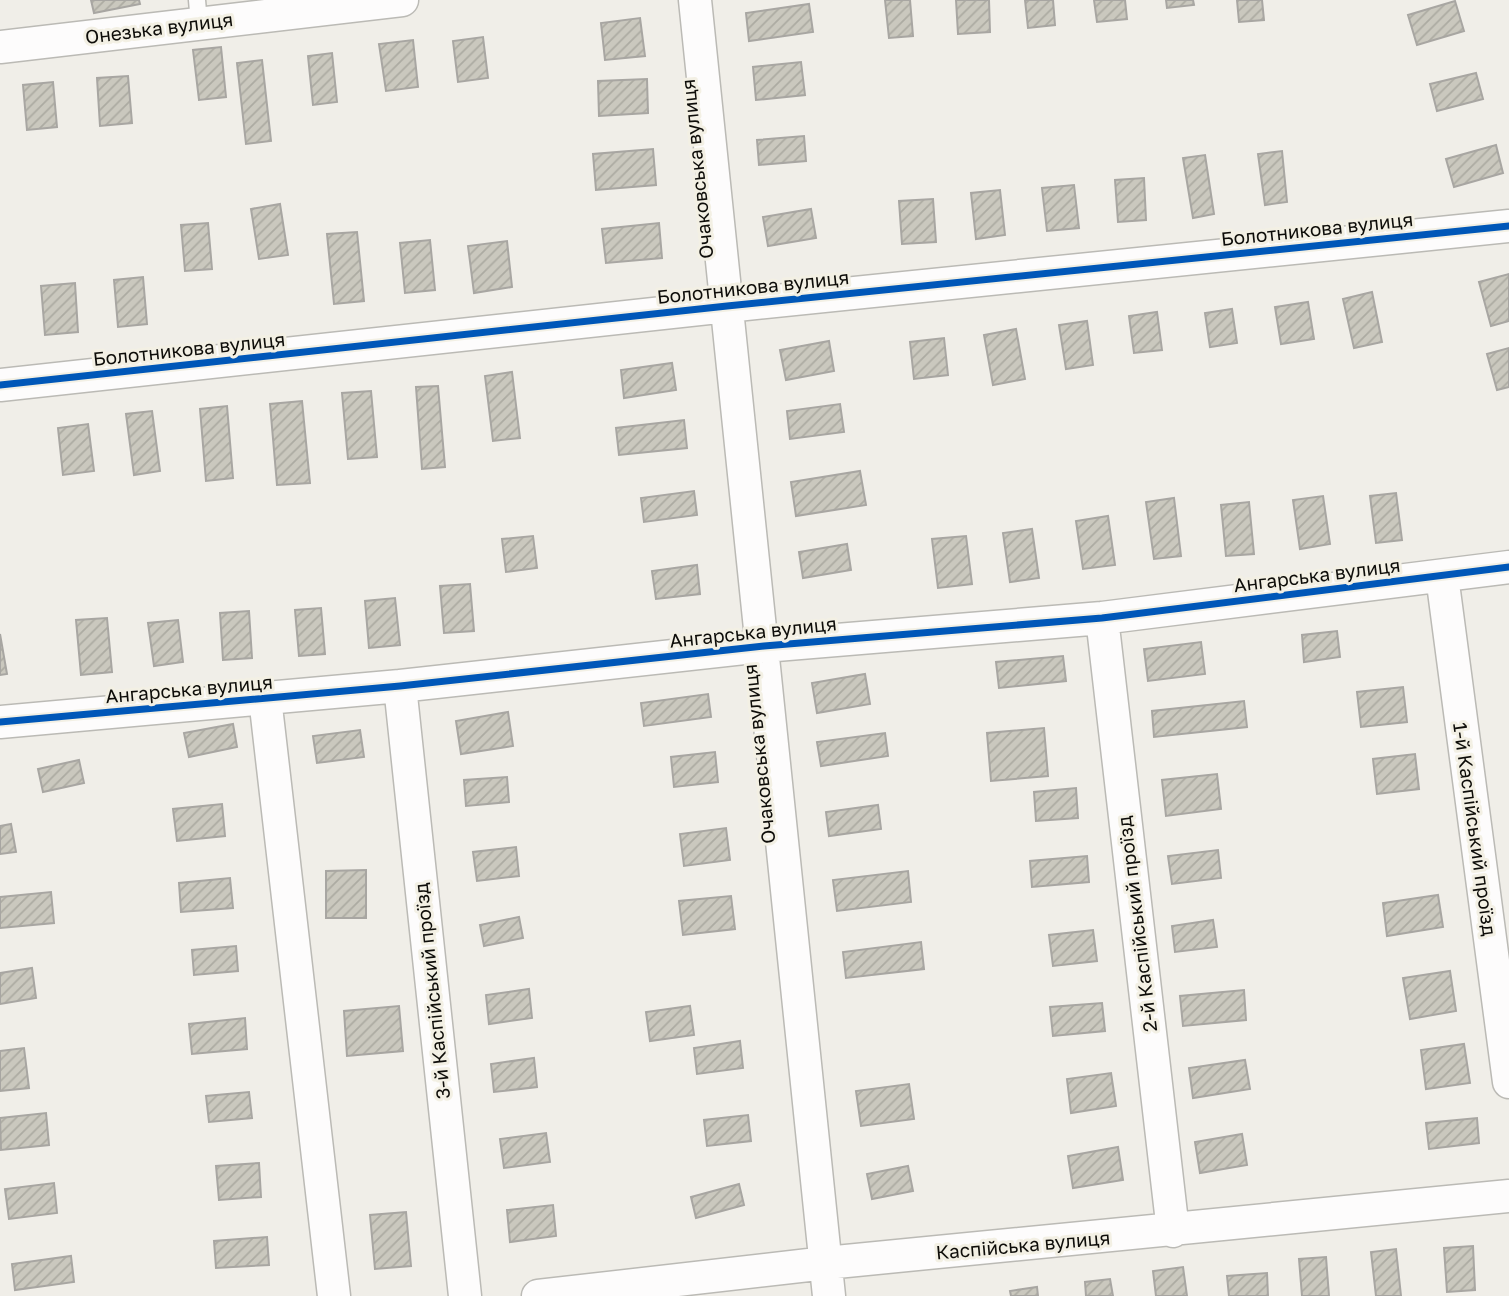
<svg xmlns="http://www.w3.org/2000/svg" width="1509" height="1296" font-family="'Golos Text',sans-serif">
  <defs>
    <pattern id="building-hatch" width="6" height="6" patternUnits="userSpaceOnUse" patternTransform="scale(1.75)"><rect width="6" height="6" fill="#cac8be"/><path d="M-1 1l2-2M0 6l6-6M5 7l2-2" fill="none" stroke="#acaba2"/></pattern>
  </defs>
  <rect width="100%" height="100%" fill="#f0eee8"/>
  <path fill="url(#building-hatch)" stroke="#a8a6a2" stroke-width="2" d="M 91,0 L 139,0 L 140,4 L 94,13 Z
    M 885,0 L 910,0 L 913,36 L 889,38 Z
    M 956,0 L 989,0 L 990,32 L 958,34 Z
    M 1025,0 L 1053,0 L 1055,25 L 1028,28 Z
    M 1094,0 L 1125,0 L 1127,19 L 1097,22 Z
    M 1166,0 L 1193,0 L 1194,5 L 1167,8 Z
    M 1237,0 L 1262,0 L 1264,20 L 1239,22 Z
    M 1455,1 L 1464,31 L 1417,45 L 1408,15 Z
    M 809,4 L 813,32 L 749,41 L 746,13 Z
    M 640,18 L 645,56 L 605,60 L 601,23 Z
    M 483,37 L 488,78 L 458,82 L 453,41 Z
    M 413,40 L 418,87 L 386,91 L 379,44 Z
    M 221,47 L 226,97 L 199,100 L 193,50 Z
    M 332,53 L 337,102 L 313,105 L 308,56 Z
    M 262,60 L 271,141 L 246,144 L 237,63 Z
    M 801,62 L 805,95 L 756,100 L 753,67 Z
    M 1476,73 L 1483,99 L 1437,111 L 1430,84 Z
    M 128,76 L 132,123 L 100,126 L 97,78 Z
    M 647,79 L 648,113 L 599,116 L 598,81 Z
    M 53,82 L 57,127 L 27,130 L 23,85 Z
    M 804,136 L 806,161 L 759,165 L 757,140 Z
    M 1496,145 L 1503,173 L 1454,187 L 1446,159 Z
    M 653,149 L 656,185 L 596,190 L 593,154 Z
    M 1282,151 L 1287,202 L 1265,205 L 1258,154 Z
    M 1205,155 L 1214,214 L 1193,218 L 1183,158 Z
    M 1144,178 L 1146,220 L 1118,222 L 1115,180 Z
    M 1074,185 L 1079,228 L 1047,231 L 1042,188 Z
    M 1000,190 L 1005,235 L 976,239 L 971,193 Z
    M 933,199 L 936,242 L 902,244 L 899,201 Z
    M 280,204 L 288,255 L 259,259 L 251,209 Z
    M 811,209 L 816,238 L 768,246 L 763,217 Z
    M 208,223 L 212,269 L 185,271 L 181,225 Z
    M 659,223 L 662,258 L 606,263 L 602,229 Z
    M 357,232 L 364,301 L 334,304 L 327,234 Z
    M 430,240 L 435,290 L 405,293 L 400,243 Z
    M 507,241 L 512,287 L 474,293 L 468,246 Z
    M 1509,274 L 1509,321 L 1491,326 L 1479,282 Z
    M 143,277 L 147,324 L 118,327 L 114,280 Z
    M 75,283 L 78,332 L 45,335 L 41,286 Z
    M 1372,292 L 1382,342 L 1354,348 L 1343,299 Z
    M 1308,302 L 1314,339 L 1281,344 L 1275,307 Z
    M 1232,309 L 1237,343 L 1210,347 L 1205,313 Z
    M 1157,312 L 1162,350 L 1134,353 L 1129,316 Z
    M 1087,321 L 1093,365 L 1066,369 L 1059,325 Z
    M 1016,329 L 1025,379 L 993,385 L 984,335 Z
    M 944,338 L 948,375 L 914,379 L 910,342 Z
    M 829,341 L 834,371 L 786,380 L 780,350 Z
    M 1509,348 L 1509,387 L 1497,390 L 1487,354 Z
    M 672,363 L 676,390 L 624,398 L 621,370 Z
    M 512,372 L 520,438 L 493,441 L 485,376 Z
    M 438,386 L 445,467 L 422,469 L 416,387 Z
    M 371,391 L 377,457 L 348,459 L 342,393 Z
    M 302,401 L 310,483 L 277,485 L 270,404 Z
    M 840,404 L 844,432 L 790,439 L 787,411 Z
    M 227,406 L 233,478 L 206,481 L 200,409 Z
    M 152,411 L 160,471 L 134,475 L 126,414 Z
    M 684,420 L 687,448 L 619,455 L 616,428 Z
    M 88,424 L 94,471 L 63,475 L 58,428 Z
    M 860,471 L 866,505 L 796,516 L 791,482 Z
    M 694,491 L 697,515 L 644,522 L 641,498 Z
    M 1396,493 L 1402,540 L 1376,543 L 1370,496 Z
    M 1323,496 L 1330,544 L 1300,549 L 1293,500 Z
    M 1174,498 L 1181,556 L 1154,559 L 1146,502 Z
    M 1249,502 L 1254,554 L 1226,556 L 1221,505 Z
    M 1108,516 L 1115,565 L 1083,569 L 1076,521 Z
    M 1032,529 L 1039,578 L 1010,582 L 1003,533 Z
    M 533,536 L 537,568 L 506,572 L 502,539 Z
    M 966,536 L 972,584 L 938,588 L 932,539 Z
    M 847,544 L 851,570 L 803,578 L 799,552 Z
    M 697,565 L 700,594 L 656,599 L 652,571 Z
    M 470,584 L 474,631 L 444,633 L 440,586 Z
    M 395,598 L 400,645 L 369,648 L 365,601 Z
    M 321,608 L 325,654 L 299,656 L 295,610 Z
    M 249,611 L 252,658 L 223,660 L 220,613 Z
    M 107,618 L 112,672 L 81,675 L 76,620 Z
    M 178,620 L 183,662 L 154,666 L 148,623 Z
    M 1337,631 L 1340,657 L 1304,662 L 1302,635 Z
    M 0,634 L 7,674 L 0,675 Z
    M 1201,642 L 1205,674 L 1148,681 L 1144,649 Z
    M 1063,656 L 1066,681 L 999,688 L 996,662 Z
    M 865,674 L 870,704 L 817,713 L 812,683 Z
    M 1403,687 L 1407,722 L 1361,727 L 1357,692 Z
    M 708,694 L 711,717 L 644,726 L 641,703 Z
    M 1244,701 L 1247,727 L 1154,737 L 1152,711 Z
    M 508,712 L 513,746 L 461,754 L 456,721 Z
    M 233,724 L 237,747 L 189,757 L 184,733 Z
    M 1044,728 L 1048,776 L 991,781 L 987,733 Z
    M 360,730 L 364,757 L 317,763 L 313,736 Z
    M 885,733 L 888,756 L 821,766 L 817,742 Z
    M 715,752 L 718,782 L 674,787 L 671,757 Z
    M 1415,754 L 1419,789 L 1377,794 L 1373,759 Z
    M 79,760 L 84,783 L 43,792 L 38,769 Z
    M 1217,774 L 1221,809 L 1166,816 L 1162,780 Z
    M 507,777 L 509,802 L 466,806 L 464,780 Z
    M 1076,788 L 1078,818 L 1036,821 L 1034,792 Z
    M 222,804 L 225,836 L 177,841 L 173,809 Z
    M 878,805 L 881,829 L 829,836 L 826,812 Z
    M 11,824 L 16,852 L 0,854 L 0,826 Z
    M 726,828 L 730,860 L 684,866 L 680,834 Z
    M 516,847 L 519,876 L 477,881 L 473,852 Z
    M 1218,850 L 1221,878 L 1172,884 L 1168,856 Z
    M 1087,856 L 1089,882 L 1032,887 L 1030,861 Z
    M 366,870 L 366,918 L 326,918 L 326,871 Z
    M 908,871 L 911,902 L 837,911 L 833,880 Z
    M 230,878 L 233,908 L 181,912 L 179,883 Z
    M 51,892 L 54,923 L 0,928 L 0,897 Z
    M 1438,895 L 1443,927 L 1387,936 L 1383,903 Z
    M 731,896 L 735,929 L 683,935 L 679,901 Z
    M 519,917 L 523,938 L 484,946 L 480,925 Z
    M 1213,920 L 1217,947 L 1175,952 L 1172,926 Z
    M 1093,930 L 1097,961 L 1053,966 L 1049,935 Z
    M 921,942 L 924,969 L 846,978 L 843,952 Z
    M 236,946 L 238,971 L 194,975 L 192,950 Z
    M 32,968 L 36,998 L 0,1004 L 0,973 Z
    M 1450,971 L 1456,1011 L 1410,1019 L 1403,978 Z
    M 529,989 L 532,1018 L 489,1024 L 486,995 Z
    M 1244,990 L 1246,1020 L 1183,1026 L 1180,996 Z
    M 1102,1003 L 1105,1031 L 1053,1036 L 1050,1007 Z
    M 399,1006 L 403,1051 L 347,1056 L 344,1011 Z
    M 690,1006 L 694,1035 L 650,1041 L 646,1012 Z
    M 245,1018 L 247,1049 L 192,1054 L 189,1024 Z
    M 740,1041 L 743,1068 L 697,1074 L 694,1048 Z
    M 1464,1044 L 1470,1083 L 1426,1089 L 1421,1050 Z
    M 24,1048 L 29,1088 L 0,1091 L 0,1051 Z
    M 534,1058 L 537,1087 L 494,1092 L 491,1064 Z
    M 1245,1060 L 1250,1089 L 1193,1098 L 1189,1068 Z
    M 1111,1073 L 1116,1106 L 1071,1113 L 1067,1079 Z
    M 909,1084 L 914,1119 L 861,1126 L 856,1091 Z
    M 249,1092 L 252,1118 L 209,1122 L 206,1096 Z
    M 46,1113 L 49,1145 L 1,1150 L 0,1118 Z
    M 748,1115 L 751,1141 L 707,1146 L 704,1120 Z
    M 1477,1118 L 1479,1143 L 1429,1149 L 1426,1123 Z
    M 546,1133 L 550,1162 L 504,1168 L 500,1139 Z
    M 1242,1134 L 1247,1165 L 1200,1173 L 1195,1142 Z
    M 1118,1147 L 1123,1180 L 1073,1188 L 1068,1156 Z
    M 259,1163 L 261,1197 L 219,1200 L 216,1166 Z
    M 908,1166 L 913,1191 L 872,1199 L 867,1174 Z
    M 54,1183 L 57,1213 L 9,1219 L 5,1189 Z
    M 739,1184 L 744,1205 L 696,1218 L 691,1197 Z
    M 553,1205 L 556,1236 L 510,1242 L 507,1210 Z
    M 406,1212 L 411,1266 L 375,1269 L 370,1215 Z
    M 267,1237 L 269,1265 L 216,1268 L 214,1241 Z
    M 1473,1246 L 1475,1290 L 1447,1292 L 1444,1248 Z
    M 1396,1249 L 1401,1296 L 1376,1296 L 1371,1252 Z
    M 71,1256 L 74,1282 L 15,1290 L 12,1264 Z
    M 1326,1257 L 1329,1296 L 1302,1296 L 1299,1259 Z
    M 1183,1267 L 1187,1296 L 1156,1296 L 1153,1271 Z
    M 1267,1273 L 1268,1296 L 1229,1296 L 1227,1276 Z
    M 1110,1279 L 1113,1296 L 1086,1296 L 1085,1282 Z
    M 1037,1287 L 1038,1296 L 1011,1296 L 1010,1291 Z"/>
  <g fill="none" stroke-linecap="round" stroke-linejoin="round">
    <g stroke="#bbbab5" stroke-width="19">
      <path id="lane" d="M 197,0 L 199,23"/>
    </g>
    <g stroke="#bbbab5" stroke-width="35">
      <path id="street" d="M 695,0 L 829,1296
        M 0,47 L 402,0
        M 0,385 L 727,306 L 1509,226
        M 1442,576 L 1509,1082
        M 1102,618 L 1173,1231
        M 400,686 L 465,1296
        M 265,698 L 334,1296
        M 0,722 L 400,686 L 764,646 L 1102,618 L 1509,567
        M 538,1296 L 826,1263 L 1509,1196"/>
    </g>
    <use href="#lane" stroke="#fdfcfc" stroke-width="16"/>
    <use href="#street" stroke="#fdfcfc" stroke-width="32"/>
    <g stroke="#f3f0e4" stroke-width="11">
      <path id="cycleway" d="M 0,385 L 727,306 L 1509,226
        M 0,722 L 400,686 L 764,646 L 1102,618 L 1509,567"/>
    </g>
    <use href="#cycleway" stroke="#0057b8" stroke-width="7"/>
  </g>
  <g text-anchor="middle" stroke-width="6" stroke-linejoin="round" paint-order="stroke">
    <g font-size="19" fill="#0e0d09" stroke="#f3f0e4">
      <text transform="translate(159 28) rotate(-7)" y="7">Онезька вулиця</text>
      <text transform="translate(697 169) rotate(-96)" y="7">Очаковська вулиця</text>
      <text transform="translate(1317 229) rotate(-6)" y="7">Болотникова вулиця</text>
      <text transform="translate(753 287) rotate(-6)" y="7">Болотникова вулиця</text>
      <text transform="translate(189 349) rotate(-6)" y="7">Болотникова вулиця</text>
      <text transform="translate(1317 575) rotate(-7)" y="7">Ангарська вулиця</text>
      <text transform="translate(753 632) rotate(-6)" y="7">Ангарська вулиця</text>
      <text transform="translate(189 689) rotate(-5)" y="7">Ангарська вулиця</text>
      <text transform="translate(759 754) rotate(-96)" y="7">Очаковська вулиця</text>
      <text transform="translate(1475 829) rotate(82)" y="7">1-й Каспійський проїзд</text>
      <text transform="translate(1137 924) rotate(-97)" y="7">2-й Каспійський проїзд</text>
      <text transform="translate(432 991) rotate(-96)" y="7">3-й Каспійський проїзд</text>
      <text transform="translate(1023 1245) rotate(-5)" y="7">Каспійська вулиця</text>
    </g>
  </g>
</svg>
